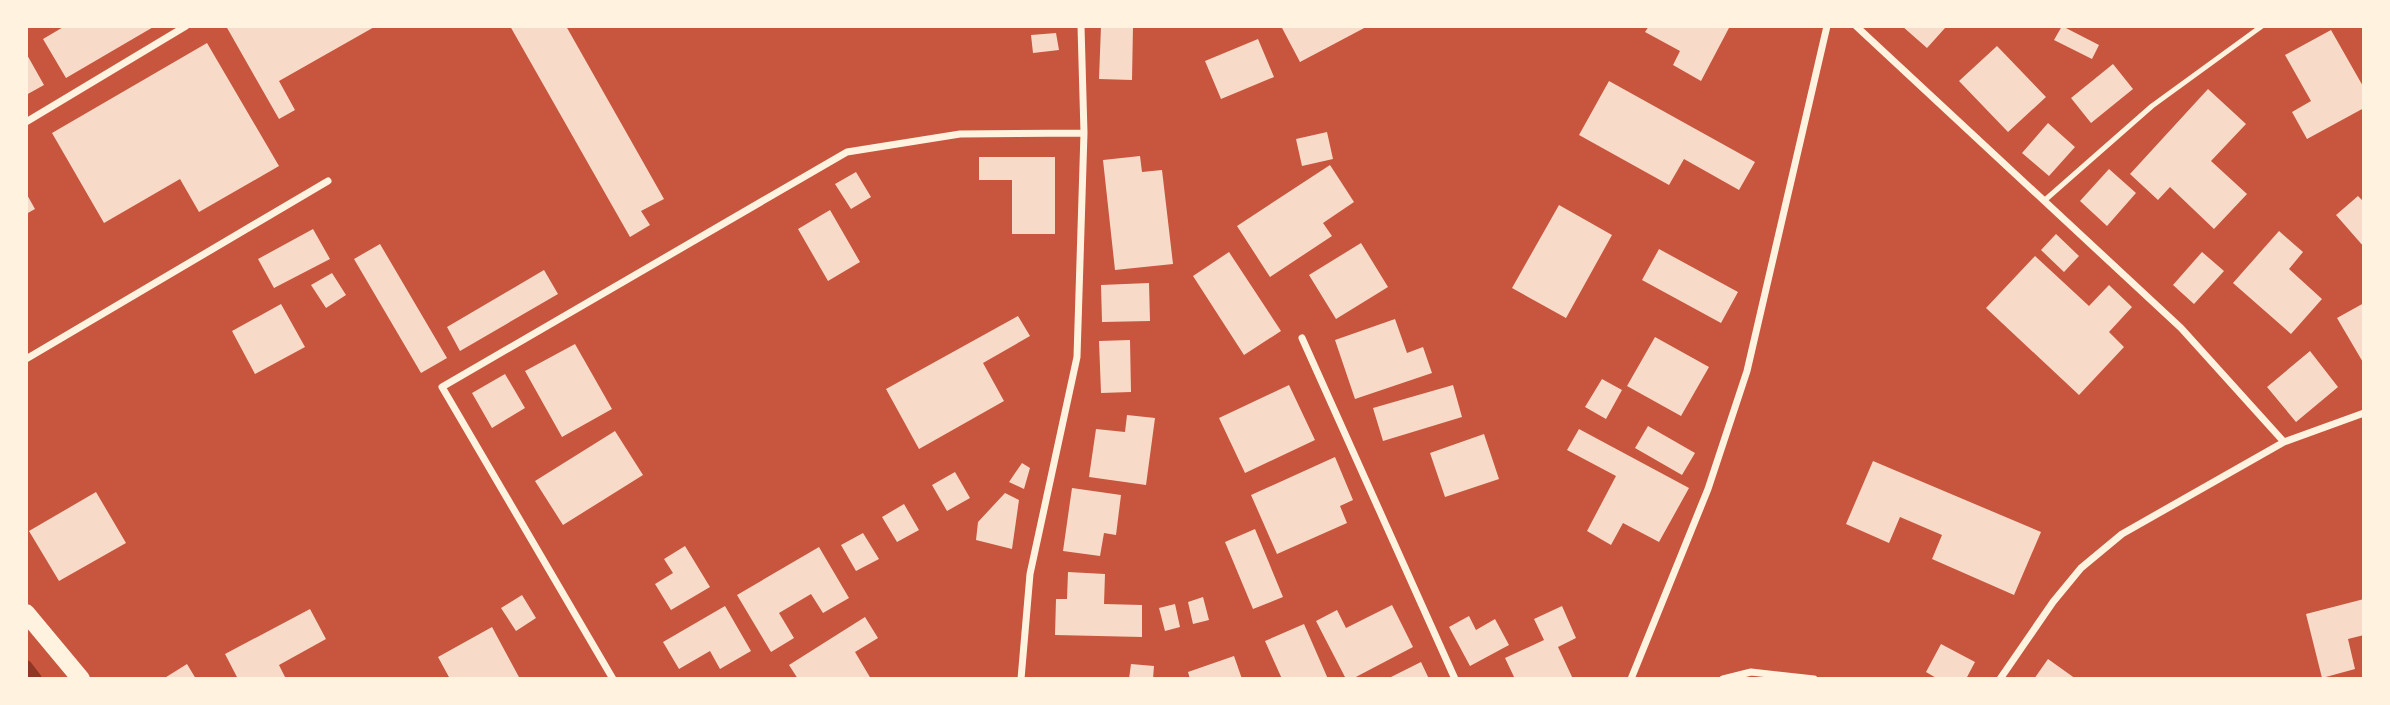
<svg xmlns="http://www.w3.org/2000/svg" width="2390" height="705" font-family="Karla,sans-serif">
  <rect width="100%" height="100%" fill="#c8553d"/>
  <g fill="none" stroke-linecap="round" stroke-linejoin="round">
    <path stroke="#8f3625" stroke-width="12" d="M 26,666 L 36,679"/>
  </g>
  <path fill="#f7dbc8" d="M 65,26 L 155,26 L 66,78 L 43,39 Z
    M 226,26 L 376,26 L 279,81 L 295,110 L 279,119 Z
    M 510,26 L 566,26 L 664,199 L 641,211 L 650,225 L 630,237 Z
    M 1101,26 L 1133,26 L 1132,80 L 1099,79 Z
    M 1281,26 L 1368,26 L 1300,62 Z
    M 1649,26 L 1730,26 L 1701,81 L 1673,65 L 1680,51 L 1645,32 Z
    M 1902,26 L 1944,26 L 1945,28 L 1927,48 Z
    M 2062,26 L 2099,45 L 2092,59 L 2054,40 Z
    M 2331,30 L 2364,88 L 2364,108 L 2307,139 L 2292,112 L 2311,101 L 2285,55 Z
    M 1056,33 L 1059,50 L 1033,53 L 1031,35 Z
    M 1258,39 L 1274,77 L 1221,99 L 1205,61 Z
    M 207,43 L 279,166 L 199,212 L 180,179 L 104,223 L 52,133 Z
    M 1997,46 L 2046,97 L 2008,132 L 1959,81 Z
    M 26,53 L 44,85 L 26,95 Z
    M 2113,64 L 2133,89 L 2091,123 L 2071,98 Z
    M 1609,81 L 1755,162 L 1739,190 L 1684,159 L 1669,185 L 1579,135 Z
    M 2208,89 L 2246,124 L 2211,161 L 2247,194 L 2214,229 L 2170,187 L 2158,200 L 2130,174 Z
    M 2048,123 L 2075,147 L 2049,176 L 2022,153 Z
    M 1327,132 L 1333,159 L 1302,166 L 1296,139 Z
    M 1140,156 L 1142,172 L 1162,170 L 1173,264 L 1115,270 L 1103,160 Z
    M 979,157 L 1055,157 L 1055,234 L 1012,234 L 1012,180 L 979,180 Z
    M 1330,165 L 1354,202 L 1323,223 L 1332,236 L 1270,277 L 1237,226 Z
    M 2109,169 L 2136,193 L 2107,226 L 2080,201 Z
    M 856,172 L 871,197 L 851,209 L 835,184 Z
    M 26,193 L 35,209 L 26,214 Z
    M 2358,196 L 2364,202 L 2364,247 L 2336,215 Z
    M 1559,205 L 1612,235 L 1566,318 L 1512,288 Z
    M 830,210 L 860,262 L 828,281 L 798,229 Z
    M 313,229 L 330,259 L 274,288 L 258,259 Z
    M 2279,231 L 2303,252 L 2289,269 L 2322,299 L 2291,334 L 2233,283 Z
    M 2056,234 L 2079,256 L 2064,272 L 2041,250 Z
    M 1361,243 L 1388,287 L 1336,319 L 1309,275 Z
    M 380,244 L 447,358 L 421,373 L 354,259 Z
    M 1659,249 L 1738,292 L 1721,323 L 1642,280 Z
    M 1229,252 L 1281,331 L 1244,355 L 1193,276 Z
    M 2202,252 L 2224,271 L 2194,304 L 2173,285 Z
    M 2035,256 L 2089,306 L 2109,285 L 2132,307 L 2109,332 L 2124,347 L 2079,395 L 1986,308 Z
    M 544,270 L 558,294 L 460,351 L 447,327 Z
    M 332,273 L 346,295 L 326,308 L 311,285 Z
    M 1149,283 L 1150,321 L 1102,322 L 1101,285 Z
    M 2364,303 L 2364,364 L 2337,318 Z
    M 281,304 L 305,347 L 255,374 L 232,331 Z
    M 1018,316 L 1030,336 L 983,363 L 1004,401 L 919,449 L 886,389 Z
    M 1395,319 L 1407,353 L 1423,347 L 1432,373 L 1355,399 L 1335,340 Z
    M 1655,337 L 1709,367 L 1681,416 L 1627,386 Z
    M 1130,340 L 1131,392 L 1101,393 L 1099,341 Z
    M 575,344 L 612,409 L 562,437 L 525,371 Z
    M 2310,351 L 2338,387 L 2296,422 L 2267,387 Z
    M 505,374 L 525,408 L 492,428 L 472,393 Z
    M 1602,379 L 1622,390 L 1606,419 L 1585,407 Z
    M 1289,385 L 1315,440 L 1245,473 L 1219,418 Z
    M 1453,385 L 1462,417 L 1383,441 L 1373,408 Z
    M 1127,415 L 1155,418 L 1146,485 L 1089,477 L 1096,429 L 1125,432 Z
    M 1648,426 L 1695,453 L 1682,475 L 1635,448 Z
    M 1579,429 L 1689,488 L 1659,542 L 1623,523 L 1611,545 L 1587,531 L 1616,476 L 1567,450 Z
    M 615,431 L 643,475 L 563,525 L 535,481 Z
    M 1484,434 L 1499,479 L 1445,497 L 1430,453 Z
    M 1335,457 L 1353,500 L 1340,506 L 1347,523 L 1277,554 L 1251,495 Z
    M 1873,461 L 2041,532 L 2014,595 L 1932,559 L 1942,535 L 1900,517 L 1889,543 L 1846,524 Z
    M 1022,463 L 1030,468 L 1024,489 L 1009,482 Z
    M 955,472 L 970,498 L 947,511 L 932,485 Z
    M 1072,488 L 1121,495 L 1116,535 L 1104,533 L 1100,556 L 1063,551 Z
    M 96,492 L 126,543 L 59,581 L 29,531 Z
    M 1005,493 L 1019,500 L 1012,549 L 976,540 L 978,522 Z
    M 904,504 L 919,530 L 897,542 L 882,517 Z
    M 1255,529 L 1283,597 L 1253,609 L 1225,542 Z
    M 863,533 L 879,559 L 856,571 L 841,545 Z
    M 685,546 L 710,587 L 671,610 L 655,584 L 673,573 L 664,559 Z
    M 819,547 L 849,598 L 823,613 L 811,594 L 779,613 L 794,638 L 771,652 L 737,595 Z
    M 1068,572 L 1105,574 L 1104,604 L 1142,605 L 1142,637 L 1055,635 L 1056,599 L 1067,599 Z
    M 522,595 L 536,618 L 516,631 L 501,608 Z
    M 1203,597 L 1209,620 L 1193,624 L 1188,602 Z
    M 2364,599 L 2364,635 L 2348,639 L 2355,669 L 2322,678 L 2306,614 Z
    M 1175,604 L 1180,627 L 1165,631 L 1159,608 Z
    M 1392,605 L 1413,647 L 1352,679 L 1346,679 L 1316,621 L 1337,610 L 1346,628 Z
    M 725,606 L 751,651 L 720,669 L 710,651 L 679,669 L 663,642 Z
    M 1562,606 L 1576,638 L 1558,647 L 1573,679 L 1515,679 L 1505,658 L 1544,640 L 1534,619 Z
    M 310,609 L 326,639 L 279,665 L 286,679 L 238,679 L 225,654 Z
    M 1469,616 L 1476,630 L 1495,619 L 1509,645 L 1470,666 L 1449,627 Z
    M 865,617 L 878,638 L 855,652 L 871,679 L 798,679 L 789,665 Z
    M 1304,624 L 1328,679 L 1282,679 L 1265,641 Z
    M 492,627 L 520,679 L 450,679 L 438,657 Z
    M 1941,644 L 1975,662 L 1966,679 L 1938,679 L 1926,672 Z
    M 1234,656 L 1242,679 L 1190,679 L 1188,672 Z
    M 2048,659 L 2076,679 L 2034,679 Z
    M 1421,662 L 1429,679 L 1387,679 Z
    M 187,664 L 196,679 L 163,679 Z
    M 1131,664 L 1154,666 L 1153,679 L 1129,679 Z"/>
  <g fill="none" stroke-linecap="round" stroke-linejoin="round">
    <path stroke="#fff3e0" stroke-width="5" d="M 2045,200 L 2152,106 L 2262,26"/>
    <path stroke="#fff3e0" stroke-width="7" d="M 1856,26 L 2181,328 L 2284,442
      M 26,122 L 186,26
      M 1302,338 L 1455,679
      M 26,359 L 328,181
      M 613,679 L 442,387 L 847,152 L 960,134 L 1084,133
      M 1021,679 L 1030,574 L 1077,357 L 1084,133 L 1081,26
      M 1631,679 L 1708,489 L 1747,371 L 1827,26
      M 1723,679 L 1751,672 L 1814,679
      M 2000,679 L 2053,602 L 2081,568 L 2122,534 L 2284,442 L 2364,413"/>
    <path stroke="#fff3e0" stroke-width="18" d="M 26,613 L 81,679"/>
  </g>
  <rect width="2390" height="705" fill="none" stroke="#fff3e0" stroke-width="56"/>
</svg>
